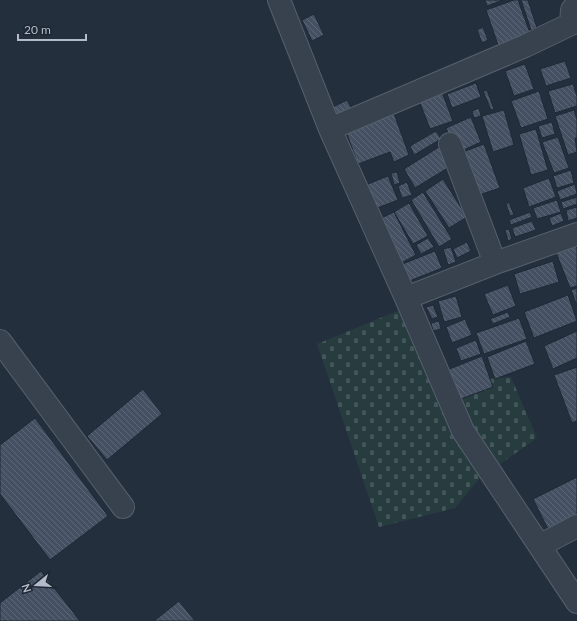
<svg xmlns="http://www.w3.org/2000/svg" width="577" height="621" font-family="Lato,sans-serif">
  <defs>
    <pattern id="cemetery-stones" width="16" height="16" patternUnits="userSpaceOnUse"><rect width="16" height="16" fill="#263c3f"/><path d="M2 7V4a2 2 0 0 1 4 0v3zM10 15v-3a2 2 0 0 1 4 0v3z" fill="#435659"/></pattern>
    <pattern id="building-back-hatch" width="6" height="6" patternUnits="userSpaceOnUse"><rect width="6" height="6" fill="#455162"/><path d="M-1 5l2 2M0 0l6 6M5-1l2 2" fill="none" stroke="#5d6877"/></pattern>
  </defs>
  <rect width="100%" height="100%" fill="#242f3e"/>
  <path fill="url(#cemetery-stones)" d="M 400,310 L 433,384 L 511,377 L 537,438 L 479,479 L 455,508 L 379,527 L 317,344 Z"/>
  <path fill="url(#building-back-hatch)" stroke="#1f2835" d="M 485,0 L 503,0 L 487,6 Z
    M 514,0 L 518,0 L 530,33 L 498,45 L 486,10 Z
    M 521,0 L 528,0 L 537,28 L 531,30 Z
    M 314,14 L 324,35 L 312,41 L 302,20 Z
    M 483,27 L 488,40 L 482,43 L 477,30 Z
    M 565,61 L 571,78 L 546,86 L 540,69 Z
    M 525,64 L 534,89 L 514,96 L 505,71 Z
    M 476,83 L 481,97 L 452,108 L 447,94 Z
    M 573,84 L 577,96 L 577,106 L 555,113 L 548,91 Z
    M 440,87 L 453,121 L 430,129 L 417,95 Z
    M 487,90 L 494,109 L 491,110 L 483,91 Z
    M 539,91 L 548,119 L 521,128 L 511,101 Z
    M 347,100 L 352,109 L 336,117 L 331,108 Z
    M 392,108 L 409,155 L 394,162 L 390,152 L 358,164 L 344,126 Z
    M 479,108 L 481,116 L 474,118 L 472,111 Z
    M 504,110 L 514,145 L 493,152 L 482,116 Z
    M 574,110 L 577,119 L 577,138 L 575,138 L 577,152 L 568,155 L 555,116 Z
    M 471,117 L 481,142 L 457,153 L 446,128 Z
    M 552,122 L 555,134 L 542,138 L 538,126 Z
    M 536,129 L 548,170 L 531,175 L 519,134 Z
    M 436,131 L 441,139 L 414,155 L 410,146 Z
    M 558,137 L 569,168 L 554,173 L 542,142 Z
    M 484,144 L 500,188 L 476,196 L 460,153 Z
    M 439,147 L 451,166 L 415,188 L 404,169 Z
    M 571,170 L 574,183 L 557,188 L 553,176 Z
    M 397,172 L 400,183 L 394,185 L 391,173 Z
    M 388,176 L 398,200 L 372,210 L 363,186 Z
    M 549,178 L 556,197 L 529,207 L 523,188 Z
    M 443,179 L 467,217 L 449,228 L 425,191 Z
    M 407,182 L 412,195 L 402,198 L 398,186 Z
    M 575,184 L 577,194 L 560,200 L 557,191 Z
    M 423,192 L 452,239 L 439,247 L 411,200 Z
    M 577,197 L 577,204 L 563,209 L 561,202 Z
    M 557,200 L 561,212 L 537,219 L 533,208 Z
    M 509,202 L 514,215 L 510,216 L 506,204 Z
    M 409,203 L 428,236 L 413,244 L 394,212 Z
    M 577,207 L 577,218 L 568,221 L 566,210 Z
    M 394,212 L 416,255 L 399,264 L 377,220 Z
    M 530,212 L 532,217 L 511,225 L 509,220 Z
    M 561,213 L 564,221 L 552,226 L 549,218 Z
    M 532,221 L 536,230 L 515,237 L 512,228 Z
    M 509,229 L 512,239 L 508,241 L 505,230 Z
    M 573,237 L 577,249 L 577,286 L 570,288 L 553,245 Z
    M 428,238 L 434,247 L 421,254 L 416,245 Z
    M 467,242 L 471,251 L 457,258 L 453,249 Z
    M 451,247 L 456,262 L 448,265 L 443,249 Z
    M 435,251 L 442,268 L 407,282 L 400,265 Z
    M 553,261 L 559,282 L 520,294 L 514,274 Z
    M 508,285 L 516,306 L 493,315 L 484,294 Z
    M 577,288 L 577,306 L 571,290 Z
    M 568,295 L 577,321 L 534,338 L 524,312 Z
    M 456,296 L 462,317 L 444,322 L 438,301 Z
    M 433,305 L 438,317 L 432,319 L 426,307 Z
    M 508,312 L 510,317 L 493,324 L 490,319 Z
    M 519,318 L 527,339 L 484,354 L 476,333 Z
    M 465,319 L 472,335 L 452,343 L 446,327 Z
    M 439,321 L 441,329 L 433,331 L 431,323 Z
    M 577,331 L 577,358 L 553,369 L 544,346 Z
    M 476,340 L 481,354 L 461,361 L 456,348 Z
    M 526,341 L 535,364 L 495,379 L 487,357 Z
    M 482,356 L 493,387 L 458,400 L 447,370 Z
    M 577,367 L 577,421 L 572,423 L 554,375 Z
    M 143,389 L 162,414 L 107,460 L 87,436 Z
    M 35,418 L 108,516 L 50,560 L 0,494 L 0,445 Z
    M 577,477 L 577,524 L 552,537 L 533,499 Z
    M 41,571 L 80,621 L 0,621 L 0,603 Z
    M 179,601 L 195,621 L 154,621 Z"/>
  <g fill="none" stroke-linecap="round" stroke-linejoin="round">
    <g stroke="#565f6c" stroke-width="24">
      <path id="minor" d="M 279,0 L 330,129 L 406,298 L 463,431 L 577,602
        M 330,129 L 525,46 L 571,24 L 572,10 L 577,4
        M 450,144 L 495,263
        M 406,298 L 495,263 L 577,234
        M 0,341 L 123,507
        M 541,545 L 577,526"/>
    </g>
    <use href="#minor" stroke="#38414e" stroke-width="22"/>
  </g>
  <g transform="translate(36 585) rotate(252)" stroke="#1d2633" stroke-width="3" paint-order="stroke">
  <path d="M0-3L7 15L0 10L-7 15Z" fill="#b4bcc9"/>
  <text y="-6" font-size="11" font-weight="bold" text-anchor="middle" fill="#b4bcc9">N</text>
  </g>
  <path d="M18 34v6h68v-6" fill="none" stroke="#b4bcc9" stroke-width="2"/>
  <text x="24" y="34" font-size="12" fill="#b4bcc9" stroke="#1d2633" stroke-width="3" paint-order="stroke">20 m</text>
</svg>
